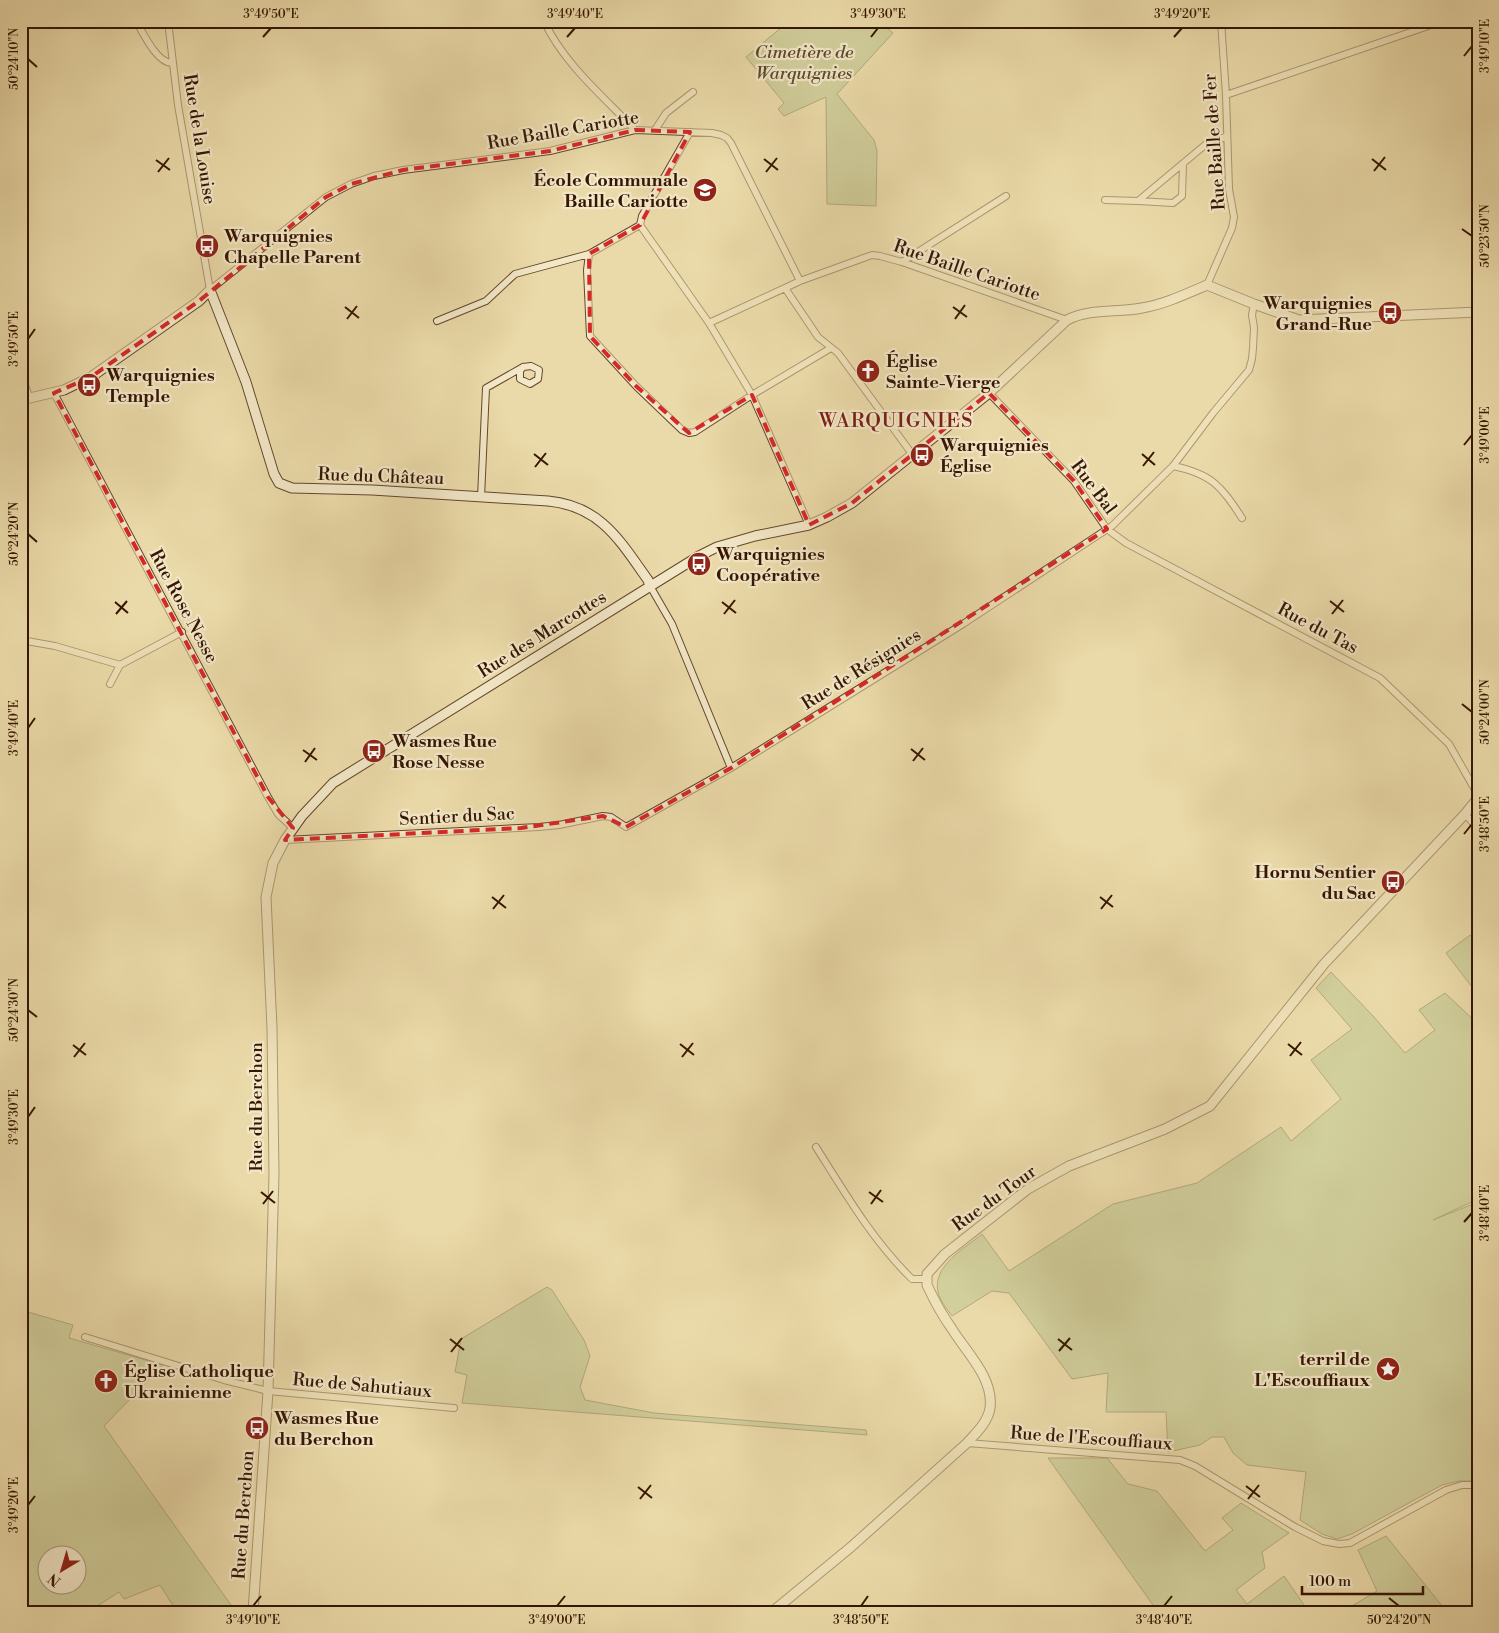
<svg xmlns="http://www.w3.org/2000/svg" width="1499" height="1633" font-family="'Libre Bodoni',serif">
  <rect width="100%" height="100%" fill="#ebdaa9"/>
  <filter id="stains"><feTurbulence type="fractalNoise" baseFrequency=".004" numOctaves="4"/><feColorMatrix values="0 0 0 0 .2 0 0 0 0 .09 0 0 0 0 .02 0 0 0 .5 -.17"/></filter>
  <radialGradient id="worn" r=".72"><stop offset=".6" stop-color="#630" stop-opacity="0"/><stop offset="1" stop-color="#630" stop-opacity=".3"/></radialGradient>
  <path fill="#b1c18c" stroke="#746c48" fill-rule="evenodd" d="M 789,21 L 878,21 L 893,33 L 837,94 L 874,140 L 877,151 L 876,206 L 827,204 L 826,97 L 784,116 L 778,109 L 784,103 L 746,57 Z
    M 1470,935 L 1478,944 L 1478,995 L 1446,953 Z
    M 1331,972 L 1373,1016 L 1405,1053 L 1435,1030 L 1419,1010 L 1445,993 L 1478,1024 L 1478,1199 L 1433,1220 L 1478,1202 L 1478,1481 L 1459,1481 L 1442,1485 L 1352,1534 L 1337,1539 L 1322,1534 L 1300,1520 L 1306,1472 L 1247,1465 L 1233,1453 L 1224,1437 L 1212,1437 L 1200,1445 L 1168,1452 L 1166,1412 L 1106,1412 L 1108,1373 L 1072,1379 L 1009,1293 L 992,1291 L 952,1316 C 947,1309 940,1301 938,1292 C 932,1266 965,1248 982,1234 L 1009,1271 L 1113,1204 L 1197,1183 L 1281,1127 L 1291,1141 L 1341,1099 L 1311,1060 L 1352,1029 L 1316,988 Z
    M 547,1287 L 552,1290 L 584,1340 L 590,1356 L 580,1387 L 585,1400 L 654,1413 L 866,1430 L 867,1435 L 462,1403 L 467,1375 L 455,1372 L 461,1339 Z
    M 21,1310 L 73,1325 L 69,1338 L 163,1365 L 104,1426 L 236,1612 L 177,1612 L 160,1585 L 124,1599 L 119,1592 L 88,1612 L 21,1612 ZM 48,1556 L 78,1556 L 78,1586 L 48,1586 Z
    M 1048,1458 L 1107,1458 L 1128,1484 L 1157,1491 L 1205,1551 L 1233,1530 L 1222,1518 L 1241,1503 L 1289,1533 L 1262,1552 L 1265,1568 L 1236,1590 L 1247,1604 L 1284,1576 L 1309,1612 L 1158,1612 Z
    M 1386,1536 L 1447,1612 L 1342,1612 L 1377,1591 L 1358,1550 Z"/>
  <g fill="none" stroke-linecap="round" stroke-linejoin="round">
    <g stroke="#63472c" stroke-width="8">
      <path id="minor" d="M 136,21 C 143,33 157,63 172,63
        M 168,21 L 178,105 L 210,290 L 326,197 L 351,184 L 374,176 L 403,170 L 550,151 L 635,130 L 712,133 L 721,135 L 727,138 L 731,143 L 800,281
        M 544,21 C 564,64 603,96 635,130
        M 1226,95 L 1443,21
        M 655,130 L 666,113 L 693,92
        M 1105,200 L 1138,201 L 1205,145 L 1227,136
        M 1138,201 L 1173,203 L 1182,196 L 1183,164
        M 640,225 L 709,323 L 800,281 L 872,255 L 880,256 L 902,262 L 1067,320
        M 640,225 L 589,254 L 587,270 L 590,336 L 636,386 L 682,430 L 689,433 L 695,432 L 752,395 L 831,348
        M 640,225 L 642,216 L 690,132
        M 902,262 L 1006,196
        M 1207,285 L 1232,228 L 1234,217 L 1229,189 L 1226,95 L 1221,21
        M 785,288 L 818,337 L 838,353 L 912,454
        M 437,321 L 486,301 L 515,274 L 589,254
        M 709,323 L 752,395 L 809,525
        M 21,374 L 30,399
        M 54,393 L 268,797 L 278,814 L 293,828
        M 989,393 L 1074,481 L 1107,529 L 1126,543 L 1380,678 L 1449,744 L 1478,795
        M 1173,466 C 1212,474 1221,486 1242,518
        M 481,497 L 486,388 L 523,367 L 531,366 L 539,370 L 538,379 L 530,384 L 520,379 L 520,371 L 523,367
        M 650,586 L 672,624 L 731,768
        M 21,640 L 55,646 L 120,665
        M 110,684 L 120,665 L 182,632
        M 1465,814 L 1478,829
        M 285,840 L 539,827 L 559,825 L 603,816 L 611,817 L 626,827 L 731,768 L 963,624 L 1112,526 L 1173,466 L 1213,413 L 1249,370 L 1252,359 L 1253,348 L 1254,328 L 1252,315 L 1254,304
        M 816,1147 C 845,1193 873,1241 912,1279 L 926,1279
        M 85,1337 L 224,1380 L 268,1391 L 454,1408
        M 967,1443 L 1180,1460 L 1195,1466 L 1295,1527 L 1323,1541 L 1339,1544 L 1350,1543 L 1446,1490 L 1462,1485 L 1478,1485"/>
    </g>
    <g stroke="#63472c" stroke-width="11">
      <path id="tertiary" d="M 21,400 L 64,390 L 91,377 L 199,301 L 210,290 L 246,382 L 274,474 L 279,483 L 292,488 L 372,490 L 548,501 C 601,506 620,541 648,580 L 650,586
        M 253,1612 L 268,1391 L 274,1174 L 272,1028 L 266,897 L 273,863 L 285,840 L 302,816 L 333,783 L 699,556 L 717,547 L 755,536 L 809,525 L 827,517 L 852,503 L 989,393 L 1067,320 C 1090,308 1117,313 1142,308 C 1165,304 1186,294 1207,285 L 1254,304 L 1299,320 L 1478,312
        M 772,1612 L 851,1547 L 967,1443 C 976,1433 988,1422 990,1408 C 994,1378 966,1352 952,1329 C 942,1315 934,1300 927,1285 L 927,1274 L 945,1254 L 1028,1189 L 1069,1166 L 1165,1129 L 1210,1106 L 1324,964 L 1465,814 L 1478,798"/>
    </g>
    <use href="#minor" stroke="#f2e7c7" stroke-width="6"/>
    <use href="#tertiary" stroke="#f2e7c7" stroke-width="9"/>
  </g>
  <path d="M0 0H1499V1633H0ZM 635,130 L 690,132 L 640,225 L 589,254 L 590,336 L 636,386 L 689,433 L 752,395 L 809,525 L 852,503 L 989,393 L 1074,481 L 1107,529 L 731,768 L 626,827 L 603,816 L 521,828 L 285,840 L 293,828 L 268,797 L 54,393 L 91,377 L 199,301 L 326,197 L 351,184 L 403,170 L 550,151 Z" fill="#ebdaa9" fill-opacity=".55" fill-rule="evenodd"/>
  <path fill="none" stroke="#d62828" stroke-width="4" stroke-dasharray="10 6" stroke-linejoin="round" d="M 635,130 L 690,132 L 640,225 L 589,254 L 590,336 L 636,386 L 689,433 L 752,395 L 809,525 L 852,503 L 989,393 L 1074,481 L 1107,529 L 731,768 L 626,827 L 603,816 L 521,828 L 285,840 L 293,828 L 268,797 L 54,393 L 91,377 L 199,301 L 326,197 L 351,184 L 403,170 L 550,151 Z"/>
  <path fill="none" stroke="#361603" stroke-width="2" d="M 263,37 L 271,28M 567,37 L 575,28M 871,37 L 878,28M 1174,37 L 1182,28M 1464,56 L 1472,46M 28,59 L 37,67M 764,159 L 778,170M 1372,159 L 1386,170M 156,160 L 170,170M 1374,171 L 1385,157M 158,172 L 169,158M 766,172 L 777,158M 1462,229 L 1472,236M 345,307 L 359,318M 953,307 L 967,317M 347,319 L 357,306M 955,319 L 965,305M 28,339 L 35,329M 1464,445 L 1472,435M 534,454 L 548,465M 1142,454 L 1155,465M 1143,466 L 1154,452M 535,467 L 546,453M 28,534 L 37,542M 1330,601 L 1344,612M 115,602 L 128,613M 722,602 L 736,613M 116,614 L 127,601M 724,614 L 735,600M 1332,614 L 1343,600M 1462,704 L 1472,712M 28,728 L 35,718M 911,749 L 925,760M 303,750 L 317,760M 913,761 L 923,748M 305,762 L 315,748M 1464,834 L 1472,824M 492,897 L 506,908M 1100,897 L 1113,907M 493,909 L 504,895M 1101,909 L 1112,895M 28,1010 L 37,1017M 680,1044 L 694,1055M 1288,1044 L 1302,1055M 73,1045 L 86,1055M 1290,1056 L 1301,1042M 74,1057 L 85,1043M 682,1057 L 693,1043M 28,1117 L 35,1107M 261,1192 L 275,1203M 869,1192 L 883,1202M 263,1204 L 273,1191M 871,1204 L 881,1190M 1464,1222 L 1472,1213M 450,1339 L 464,1350M 1058,1339 L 1072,1350M 1059,1351 L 1070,1338M 451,1352 L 462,1338M 1246,1486 L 1260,1497M 638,1487 L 652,1498M 640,1499 L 651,1485M 1248,1499 L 1259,1485M 28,1505 L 35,1496M 1389,1598 L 1399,1606M 253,1606 L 261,1596M 557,1606 L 565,1596M 861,1606 L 868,1596M 1164,1606 L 1172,1596"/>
  <defs>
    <g id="school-disc" transform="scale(1.25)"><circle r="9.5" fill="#8f2418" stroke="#f2e7c7"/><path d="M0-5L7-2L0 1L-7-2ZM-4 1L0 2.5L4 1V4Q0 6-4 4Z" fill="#fff"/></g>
    <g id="bus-disc" transform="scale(1.25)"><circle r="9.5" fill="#8f2418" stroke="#f2e7c7"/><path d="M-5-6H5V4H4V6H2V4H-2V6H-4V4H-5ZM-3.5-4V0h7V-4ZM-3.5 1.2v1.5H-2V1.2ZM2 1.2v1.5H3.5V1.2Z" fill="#fff"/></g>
    <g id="church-disc" transform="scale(1.25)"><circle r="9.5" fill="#8f2418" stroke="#f2e7c7"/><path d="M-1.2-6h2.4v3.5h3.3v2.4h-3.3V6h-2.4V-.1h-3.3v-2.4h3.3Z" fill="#fff"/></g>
    <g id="sight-disc" transform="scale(1.25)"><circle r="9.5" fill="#8f2418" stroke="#f2e7c7"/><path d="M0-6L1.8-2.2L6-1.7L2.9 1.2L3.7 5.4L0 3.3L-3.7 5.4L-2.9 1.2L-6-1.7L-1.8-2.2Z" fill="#fff"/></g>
  </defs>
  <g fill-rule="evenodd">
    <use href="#school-disc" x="705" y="190"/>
    <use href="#bus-disc" x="207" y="246"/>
    <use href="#bus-disc" x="1390" y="313"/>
    <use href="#church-disc" x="868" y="371"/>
    <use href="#bus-disc" x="89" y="385"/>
    <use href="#bus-disc" x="922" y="455"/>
    <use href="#bus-disc" x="699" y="564"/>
    <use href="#bus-disc" x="374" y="751"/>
    <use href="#bus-disc" x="1393" y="882"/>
    <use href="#sight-disc" x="1388" y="1369"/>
    <use href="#church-disc" x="106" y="1381"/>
    <use href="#bus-disc" x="257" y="1428"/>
  </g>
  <g text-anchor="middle" stroke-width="4.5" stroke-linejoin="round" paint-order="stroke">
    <g font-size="18" font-style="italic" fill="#5b492c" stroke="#f2e7c7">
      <text x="804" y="58">Cimetière de<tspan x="804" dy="21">Warquignies</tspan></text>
    </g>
    <g font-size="18" fill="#361603" stroke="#f2e7c7">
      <text transform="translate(563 130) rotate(-10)" y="6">Rue Baille Cariotte</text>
      <text transform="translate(200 139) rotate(81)" y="6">Rue de la Louise</text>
      <text transform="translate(1214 142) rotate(-94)" y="6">Rue Baille de Fer</text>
      <text transform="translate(967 270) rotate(19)" y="6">Rue Baille Cariotte</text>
      <text transform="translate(381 476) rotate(2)" y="6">Rue du Château</text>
      <text transform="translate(1094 487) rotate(53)" y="6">Rue Bal</text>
      <text transform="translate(184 606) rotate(62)" y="6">Rue Rose Nesse</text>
      <text transform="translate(1318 628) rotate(28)" y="6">Rue du Tas</text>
      <text transform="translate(542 634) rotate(-32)" y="6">Rue des Marcottes</text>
      <text transform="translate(861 669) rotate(-32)" y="6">Rue de Résignies</text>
      <text transform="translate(457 816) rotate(-3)" y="6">Sentier du Sac</text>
      <text transform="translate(256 1107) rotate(-90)" y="6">Rue du Berchon</text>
      <text transform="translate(994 1198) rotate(-36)" y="6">Rue du Tour</text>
      <text transform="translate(362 1385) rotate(5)" y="6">Rue de Sahutiaux</text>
      <text transform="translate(1091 1438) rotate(4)" y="6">Rue de l'Escouffiaux</text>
      <text transform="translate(243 1515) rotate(-86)" y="6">Rue du Berchon</text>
    </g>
    <g font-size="18" font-weight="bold" fill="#361603" stroke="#f2e7c7" text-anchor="start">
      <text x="688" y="186" text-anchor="end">École Communale<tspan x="688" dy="21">Baille Cariotte</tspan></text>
      <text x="224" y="242">Warquignies<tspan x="224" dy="21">Chapelle Parent</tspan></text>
      <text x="1372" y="309" text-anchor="end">Warquignies<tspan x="1372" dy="21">Grand-Rue</tspan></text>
      <text x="886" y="367">Église<tspan x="886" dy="21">Sainte-Vierge</tspan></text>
      <text x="106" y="381">Warquignies<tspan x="106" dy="21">Temple</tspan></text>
      <text x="940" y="451">Warquignies<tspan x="940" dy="21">Église</tspan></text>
      <text x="716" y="560">Warquignies<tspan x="716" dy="21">Coopérative</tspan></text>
      <text x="392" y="747">Wasmes Rue<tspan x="392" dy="21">Rose Nesse</tspan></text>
      <text x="1376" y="878" text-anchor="end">Hornu Sentier<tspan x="1376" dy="21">du Sac</tspan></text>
      <text x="1370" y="1365" text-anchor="end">terril de<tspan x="1370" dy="21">L'Escouffiaux</tspan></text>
      <text x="124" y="1377">Église Catholique<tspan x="124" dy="21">Ukrainienne</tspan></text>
      <text x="274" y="1424">Wasmes Rue<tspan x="274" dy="21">du Berchon</tspan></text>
    </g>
    <g font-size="20" letter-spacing="1" fill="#7a1f14" stroke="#f2e7c7">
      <text x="896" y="427">WARQUIGNIES</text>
    </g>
  </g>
  <rect width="1499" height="1633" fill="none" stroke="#ebdaa9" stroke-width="55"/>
  <g transform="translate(62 1570) rotate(218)"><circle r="24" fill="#f2e7c7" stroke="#a79379"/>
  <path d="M0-4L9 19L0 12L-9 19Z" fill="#8f2418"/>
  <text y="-8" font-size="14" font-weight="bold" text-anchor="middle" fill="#361603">N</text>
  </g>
  <path d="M1302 1586v8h121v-8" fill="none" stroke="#361603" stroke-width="2.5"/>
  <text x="1309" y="1586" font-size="15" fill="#361603" stroke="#f2e7c7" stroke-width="4" paint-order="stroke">100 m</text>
  <rect x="28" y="28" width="1444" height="1578" fill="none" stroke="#361603" stroke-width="2"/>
  <g font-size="12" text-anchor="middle" fill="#361603">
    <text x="271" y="18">3°49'50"E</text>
    <text x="575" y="18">3°49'40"E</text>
    <text x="878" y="18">3°49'30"E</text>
    <text x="1182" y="18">3°49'20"E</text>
    <text transform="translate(1485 46) rotate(-90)" y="4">3°49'10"E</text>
    <text transform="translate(14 59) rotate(-90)" y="4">50°24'10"N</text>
    <text transform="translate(1485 236) rotate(-90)" y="4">50°23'50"N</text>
    <text transform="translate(14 339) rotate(-90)" y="4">3°49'50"E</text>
    <text transform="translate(1485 435) rotate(-90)" y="4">3°49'00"E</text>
    <text transform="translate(14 534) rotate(-90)" y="4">50°24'20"N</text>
    <text transform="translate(1485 712) rotate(-90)" y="4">50°24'00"N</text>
    <text transform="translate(14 728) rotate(-90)" y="4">3°49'40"E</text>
    <text transform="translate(1485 824) rotate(-90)" y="4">3°48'50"E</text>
    <text transform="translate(14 1010) rotate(-90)" y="4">50°24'30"N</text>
    <text transform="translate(14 1117) rotate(-90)" y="4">3°49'30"E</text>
    <text transform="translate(1485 1213) rotate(-90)" y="4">3°48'40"E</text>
    <text transform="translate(14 1505) rotate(-90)" y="4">3°49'20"E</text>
    <text x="253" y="1624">3°49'10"E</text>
    <text x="557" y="1624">3°49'00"E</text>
    <text x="861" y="1624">3°48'50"E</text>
    <text x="1164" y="1624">3°48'40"E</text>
    <text x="1399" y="1624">50°24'20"N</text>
  </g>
  <rect width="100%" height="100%" filter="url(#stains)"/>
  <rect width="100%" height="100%" fill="url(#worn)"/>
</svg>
